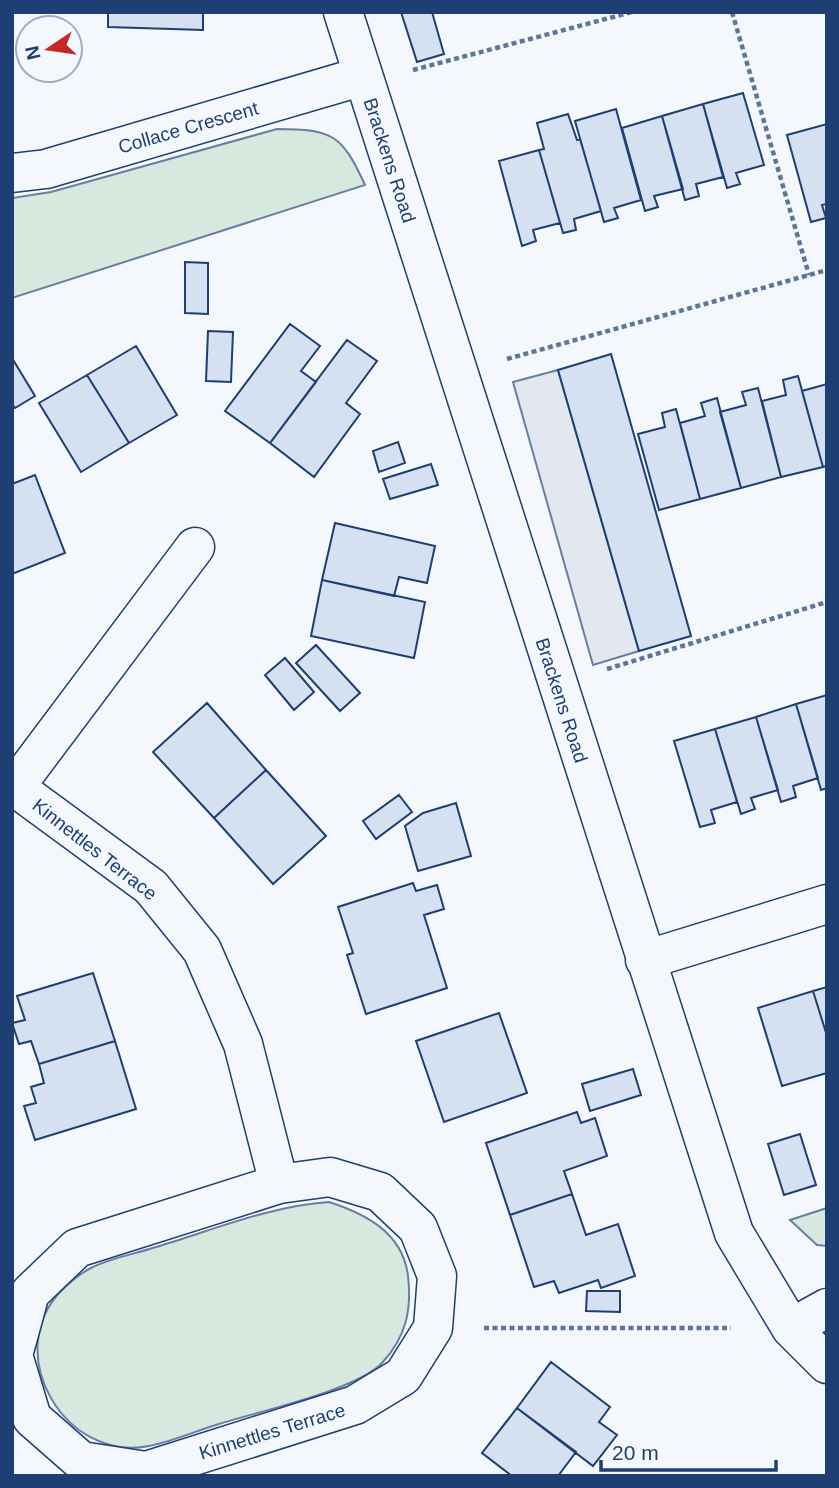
<svg xmlns="http://www.w3.org/2000/svg" width="839" height="1488" font-family="Helvetica,sans-serif">
  <rect width="100%" height="100%" fill="#f4f7fb"/>
  <path fill="#d7e8df" stroke="#687fa3" stroke-width="2" d="M 277,129 C 333,129 342,135 365,185 L 12,298 L 12,198 L 51,192 Z
    M 329,1202 C 366,1214 403,1233 408,1276 C 412,1310 406,1337 382,1363 C 357,1390 257,1412 219,1424 C 196,1431 173,1441 149,1446 C 65,1463 1,1353 61,1291 C 69,1283 81,1273 91,1268 C 110,1258 135,1254 156,1247 C 213,1230 270,1206 329,1202 Z
    M 827,1208 L 827,1246 L 817,1245 L 790,1220 Z"/>
  <path fill="#e3e8f0" stroke="#687fa3" stroke-width="2" d="M 558,370 L 639,651 L 593,665 L 513,382 Z"/>
  <path fill="#d5e0f0" stroke="#1d3f73" stroke-width="2" d="M 108,12 L 203,12 L 203,30 L 108,27 Z
    M 401,12 L 432,12 L 444,54 L 417,62 Z
    M 743,93 L 764,165 L 736,173 L 740,184 L 727,188 L 703,104 Z
    M 703,104 L 723,177 L 696,184 L 699,196 L 685,200 L 662,116 Z
    M 616,109 L 641,200 L 614,208 L 618,218 L 604,222 L 575,121 Z
    M 568,114 L 577,140 L 580,139 L 601,211 L 574,219 L 576,230 L 563,233 L 539,150 L 544,149 L 537,123 Z
    M 662,116 L 683,189 L 654,196 L 658,207 L 645,211 L 622,128 Z
    M 827,124 L 827,204 L 822,205 L 826,218 L 811,222 L 787,135 Z
    M 539,150 L 560,223 L 533,230 L 536,241 L 522,246 L 499,161 Z
    M 185,262 L 208,263 L 208,314 L 185,313 Z
    M 290,324 L 320,346 L 301,371 L 316,382 L 270,443 L 225,411 Z
    M 208,331 L 233,332 L 231,382 L 206,381 Z
    M 347,340 L 377,361 L 346,403 L 360,414 L 314,477 L 270,443 Z
    M 136,346 L 177,415 L 129,443 L 87,375 Z
    M 611,354 L 691,636 L 639,651 L 558,370 Z
    M 12,358 L 35,396 L 15,408 L 12,404 Z
    M 87,375 L 129,443 L 81,472 L 39,403 Z
    M 798,376 L 823,467 L 781,477 L 762,401 L 786,395 L 783,380 Z
    M 827,384 L 827,466 L 823,467 L 802,391 Z
    M 758,388 L 781,477 L 741,488 L 720,412 L 746,405 L 742,392 Z
    M 717,398 L 741,488 L 700,499 L 680,423 L 705,416 L 701,403 Z
    M 676,409 L 700,499 L 659,510 L 638,434 L 665,427 L 662,413 Z
    M 398,442 L 405,463 L 379,472 L 373,451 Z
    M 431,464 L 438,485 L 390,499 L 383,479 Z
    M 35,475 L 65,553 L 12,574 L 12,484 Z
    M 335,523 L 435,546 L 427,583 L 399,577 L 394,596 L 322,580 Z
    M 322,580 L 425,602 L 414,658 L 311,636 Z
    M 316,645 L 360,693 L 340,711 L 296,663 Z
    M 285,658 L 314,692 L 294,710 L 265,675 Z
    M 827,695 L 827,788 L 821,790 L 796,704 Z
    M 207,703 L 266,770 L 214,818 L 153,752 Z
    M 796,704 L 818,778 L 793,786 L 796,797 L 781,802 L 756,717 Z
    M 756,717 L 778,790 L 751,798 L 755,809 L 741,814 L 715,729 Z
    M 715,729 L 737,802 L 711,810 L 715,823 L 700,827 L 674,741 Z
    M 266,770 L 326,836 L 273,884 L 214,818 Z
    M 399,795 L 412,812 L 376,839 L 363,821 Z
    M 456,803 L 471,856 L 418,871 L 405,826 L 423,813 Z
    M 413,883 L 416,891 L 437,885 L 444,909 L 424,915 L 447,988 L 366,1014 L 347,955 L 353,953 L 338,907 Z
    M 93,973 L 115,1041 L 39,1064 L 31,1041 L 19,1044 L 12,1023 L 25,1020 L 17,996 Z
    M 827,987 L 827,1036 L 813,991 Z
    M 813,991 L 827,1036 L 827,1073 L 782,1086 L 758,1008 Z
    M 499,1013 L 527,1093 L 444,1122 L 416,1041 Z
    M 115,1041 L 136,1109 L 35,1140 L 24,1106 L 36,1103 L 31,1087 L 44,1083 L 39,1064 Z
    M 633,1069 L 641,1095 L 590,1111 L 582,1084 Z
    M 577,1112 L 581,1123 L 595,1118 L 607,1156 L 564,1171 L 572,1194 L 510,1215 L 486,1143 Z
    M 800,1134 L 816,1185 L 784,1195 L 768,1144 Z
    M 572,1194 L 586,1235 L 618,1224 L 635,1276 L 601,1288 L 598,1280 L 559,1293 L 554,1281 L 534,1287 L 510,1215 Z
    M 587,1291 L 620,1291 L 620,1312 L 586,1311 Z
    M 551,1362 L 610,1407 L 599,1422 L 617,1435 L 593,1466 L 517,1408 Z
    M 517,1408 L 576,1452 L 558,1476 L 512,1476 L 482,1453 Z"/>
  <g fill="none" stroke-linecap="round" stroke-linejoin="round">
    <g stroke="#1d3f73" stroke-width="41">
      <path id="street" d="M 343,12 L 734,1233 L 791,1328 L 827,1364
        M 12,173 L 46,169 L 363,76
        M 12,785 L 151,887 L 202,950 L 243,1044 L 279,1184
        M 15,787 L 195,547
        M 645,960 L 827,904
        M 330,1177 L 380,1192 L 418,1228 L 437,1276 L 433,1328 L 403,1376 L 355,1405 L 146,1471 L 81,1461 L 32,1418 L 13,1355 L 30,1293 L 77,1248 L 279,1184 Z
        M 791,1328 L 827,1308"/>
    </g>
    <path stroke="#5e769c" stroke-width="4.5" stroke-dasharray="5 3.5" stroke-linecap="butt" d="M 732,12 L 809,275
      M 413,70 L 632,12
      M 507,359 L 827,270
      M 607,669 L 827,602
      M 484,1328 L 731,1328"/>
    <use href="#street" stroke="#f4f7fb" stroke-width="38"/>
  </g>
  <g text-anchor="middle" stroke-width="5" stroke-linejoin="round" paint-order="stroke">
    <g font-size="19" fill="#1d3f73" stroke="#f4f7fb">
      <text transform="translate(188 127) rotate(-16)" y="7">Collace Crescent</text>
      <text transform="translate(390 160) rotate(72)" y="7">Brackens Road</text>
      <text transform="translate(562 700) rotate(72)" y="7">Brackens Road</text>
      <text transform="translate(95 849) rotate(38)" y="7">Kinnettles Terrace</text>
      <text transform="translate(272 1431) rotate(-17)" y="7">Kinnettles Terrace</text>
    </g>
  </g>
  <rect width="839" height="1488" fill="none" stroke="#1d3f73" stroke-width="28"/>
  <g transform="translate(49 49) rotate(257)"><circle r="33" fill="#f4f7fb" stroke="#9eadc5" stroke-width="2"/>
  <path d="M0-5L12 26L0 18L-12 26Z" fill="#c62828"/>
  <text y="-10" font-size="19" font-weight="bold" text-anchor="middle" fill="#1d3f73">N</text>
  </g>
  <path d="M601 1460v10h175v-10" fill="none" stroke="#1d3f73" stroke-width="3.5"/>
  <text x="612" y="1460" font-size="21" fill="#1d3f73" stroke="#f4f7fb" stroke-width="5" paint-order="stroke">20 m</text>
</svg>
